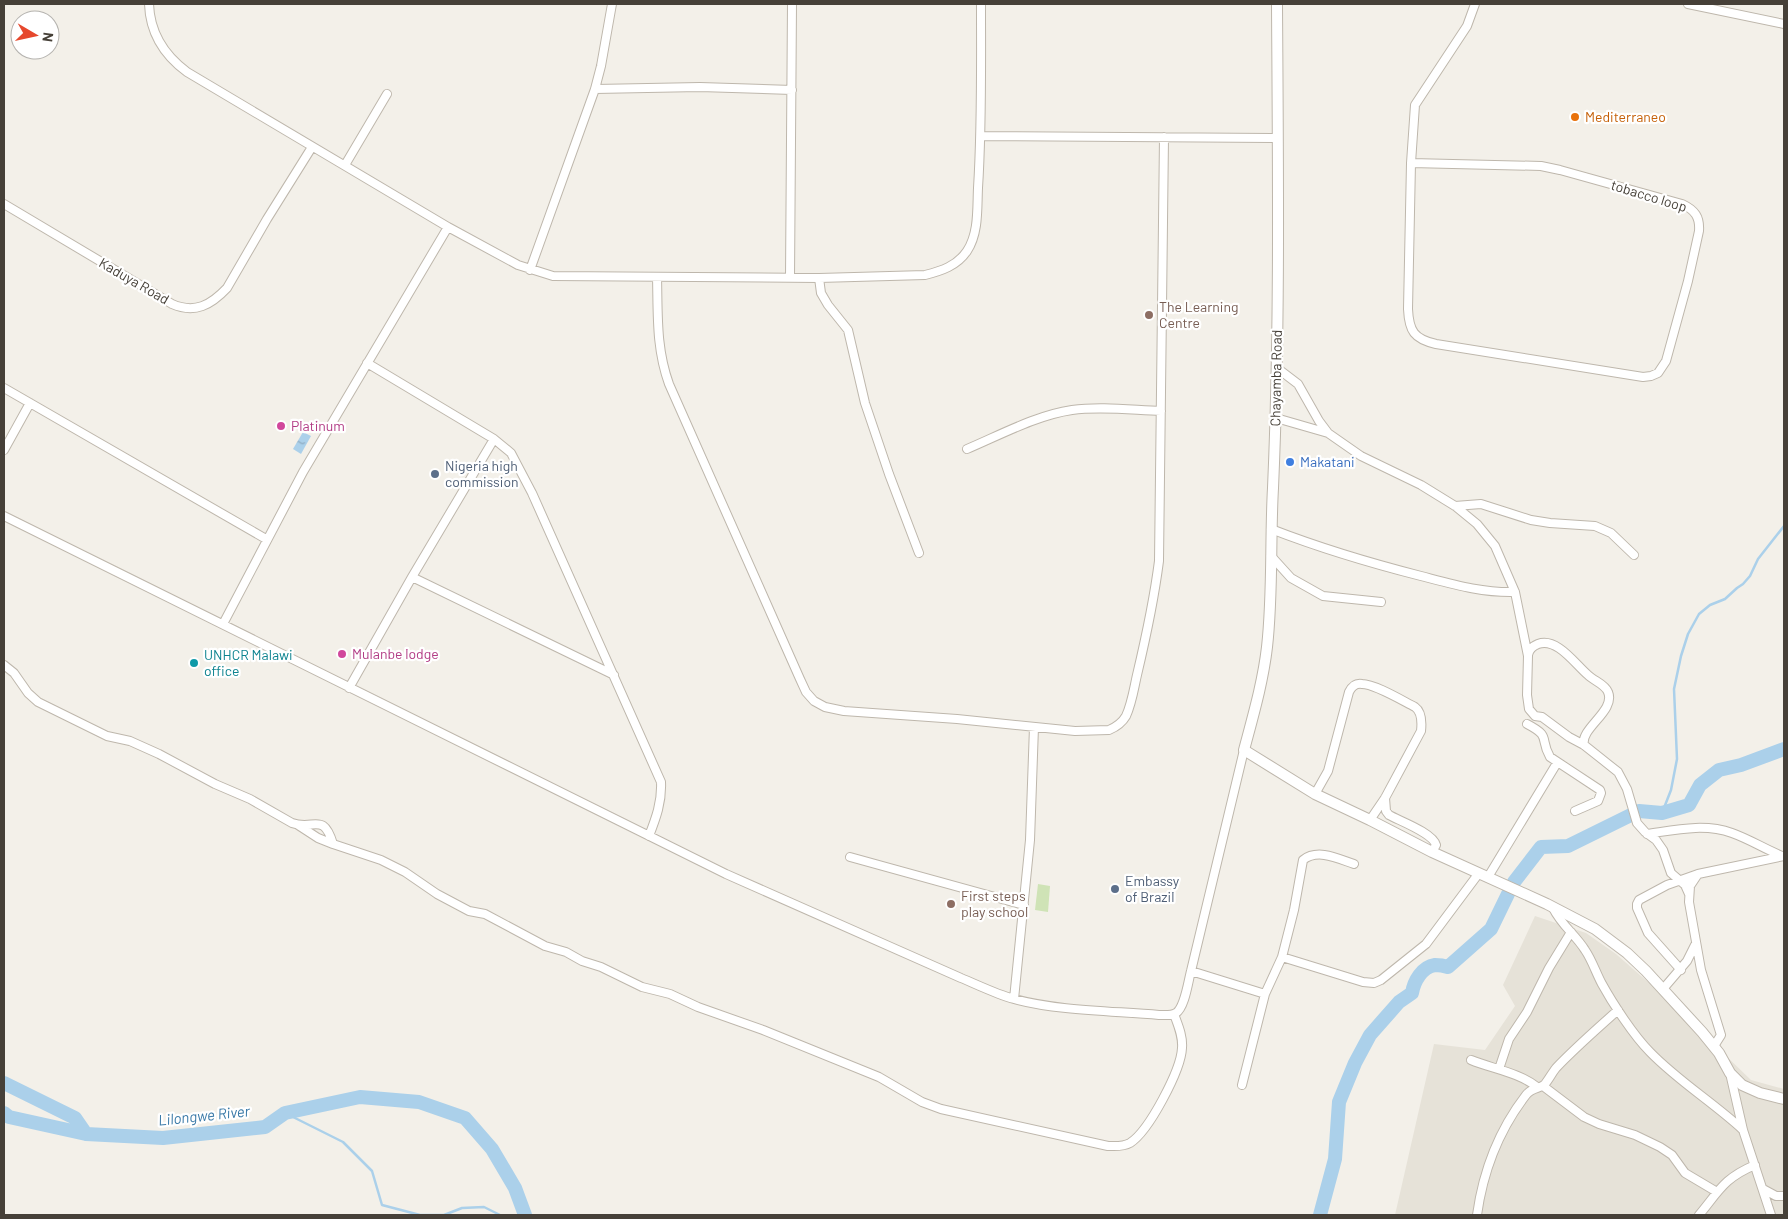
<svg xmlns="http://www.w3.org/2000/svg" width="1788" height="1219" font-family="Barlow,sans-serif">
  <defs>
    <pattern id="water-ripples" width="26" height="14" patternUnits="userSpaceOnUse" patternTransform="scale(1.25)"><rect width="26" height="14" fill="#abd0ea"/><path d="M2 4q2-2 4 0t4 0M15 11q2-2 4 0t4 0" fill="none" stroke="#8daabf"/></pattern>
  </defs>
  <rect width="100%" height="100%" fill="#f3f0e9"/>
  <path fill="#e6e2d8" d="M 1535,916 L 1586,933 L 1616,954 L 1665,997 L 1751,1080 L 1784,1089 L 1784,1215 L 1395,1215 L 1434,1044 L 1485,1050 L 1515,1006 L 1503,985 Z"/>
  <path fill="#cfe3b6" d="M 1038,884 L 1050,886 L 1048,912 L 1035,910 Z"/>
  <path fill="url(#water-ripples)" d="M 303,432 L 311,436 L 301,454 L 293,449 Z"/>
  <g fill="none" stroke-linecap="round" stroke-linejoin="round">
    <path stroke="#abd0ea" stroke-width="2.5" d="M 1662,813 L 1671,790 L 1677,759 L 1674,689 L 1681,656 L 1688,634 L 1699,614 L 1710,605 L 1725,599 L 1737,588 L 1743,584 L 1750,576 L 1758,559 L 1784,526
      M 285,1113 L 343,1142 L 372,1171 L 382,1205 L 420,1215 L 444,1215 L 462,1208 L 484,1207 L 500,1215"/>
    <path stroke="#abd0ea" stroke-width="14" d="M 1514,882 L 1541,847 L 1568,846 L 1639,811 L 1662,813 L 1689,805 L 1700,785 L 1719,770 L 1741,765 L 1784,749
      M 4,1083 L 75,1118 L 86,1134
      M 4,1113 L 9,1117 L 86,1134 L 163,1138 L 265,1127 L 285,1113 L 360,1097 L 419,1102 L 465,1118 L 492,1149 L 515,1188 L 525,1215
      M 1320,1215 L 1335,1159 L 1339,1102 L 1355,1063 L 1370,1035 L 1399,1002 L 1412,993 C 1414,981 1422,967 1435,965 C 1439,965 1445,966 1448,967 L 1491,929 L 1508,894"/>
    <g stroke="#beb7ac" stroke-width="10">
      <path id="minor" d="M 149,4 C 150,33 164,55 187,72 L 448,227 L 518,265 L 553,276 L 819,278 L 925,275 C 941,271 957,266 967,251 C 979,233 977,208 978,188 C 982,126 981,65 981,4
        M 1688,4 L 1784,24
        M 595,89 L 700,87 L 792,90
        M 982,136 L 1278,138
        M 1411,163 L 1541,166 L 1560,170 L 1682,204 C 1695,210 1700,217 1699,231 L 1688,281 L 1666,361 L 1658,373 L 1651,376 L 1643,377 L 1436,344 C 1414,339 1409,331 1408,309 Z
        M 1411,163 L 1415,105 L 1467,26 L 1475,4
        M 345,165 L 387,94
        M 4,204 L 172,304 C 195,314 211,305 227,288 L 267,219 L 312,147
        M 530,270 L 595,89 L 601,66 L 612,4
        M 657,277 C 658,315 656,348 669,384 L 800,679 L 806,692 L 814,701 L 825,707 L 844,711 L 957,719 L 1075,731 L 1109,730 C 1116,727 1122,723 1126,716 C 1132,703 1134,688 1137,675 C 1146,637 1154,600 1159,561 L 1164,137
        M 790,277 L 792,4
        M 819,278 L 821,293 L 828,305 L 848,330 L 865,403 L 889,474 L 919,553
        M 367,363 L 494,439 L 511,453 L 532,493 L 661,782 C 662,802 656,818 649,836
        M 1277,368 L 1298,384 L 1319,421 L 1328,433 L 1361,456 L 1421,485 L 1455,506 L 1477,524 L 1495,546 L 1515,592 L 1528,656 L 1527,695 L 1529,709 L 1535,716 L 1542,717 L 1569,737 L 1584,745 L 1618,772 L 1627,789 L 1637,823 L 1645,832 L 1656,840 L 1663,850 L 1671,873 L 1685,885 L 1689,894
        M 4,388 L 266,539
        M 1276,418 L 1328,433
        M 967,449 C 1000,435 1037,415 1072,410 C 1101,406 1132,410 1161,411
        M 4,450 L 30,403
        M 1455,506 L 1481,504 L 1531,520 L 1550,523 L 1595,526 L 1611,533 L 1634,555
        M 4,516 L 726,874 L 961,978 C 978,985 996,994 1014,999 C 1058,1011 1114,1011 1159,1015 C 1165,1015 1171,1016 1176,1013 C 1185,1007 1188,982 1191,971 L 1244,750
        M 1271,529 C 1320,548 1370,563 1421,576 C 1452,584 1482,593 1515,592
        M 1271,556 L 1291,578 L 1323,596 L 1381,602
        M 412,577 L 614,675
        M 223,624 L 303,472 L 448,227
        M 1528,655 C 1529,649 1533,646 1538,644 C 1557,637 1575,664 1588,675 C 1594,681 1605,684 1608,692 C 1616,711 1580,728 1584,745
        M 4,665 L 14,673 L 28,693 L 38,702 L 107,736 L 130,741 L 159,754 L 215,784 L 250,799 L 292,823 C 314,831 323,811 333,844 L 381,860 L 405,872 L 437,894 L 469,911 L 485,914 L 545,946 L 566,952 L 582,961 L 601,967 L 642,987 L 670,994 L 698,1007 L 763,1030 L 879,1077 L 922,1102 L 941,1109 L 1108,1146 C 1116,1146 1123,1147 1130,1143 C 1149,1131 1181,1070 1182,1048 C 1183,1036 1178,1025 1174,1014
        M 349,688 L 412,577 L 494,439
        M 1527,724 C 1552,737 1539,738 1550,757 L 1600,790 L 1601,793 L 1598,801 L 1575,811
        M 1315,794 L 1328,771 L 1349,692 C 1352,686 1356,683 1362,684 C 1375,684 1403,701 1415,707 C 1422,712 1422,722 1421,731 L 1385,798 L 1370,820
        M 1385,798 L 1386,811 L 1389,815 C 1400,821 1433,833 1436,845 L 1432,852
        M 298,825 L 318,838 L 333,844
        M 1647,834 C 1675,830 1704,823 1732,833 C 1749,839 1765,849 1782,856
        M 850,857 L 1024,905
        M 1488,877 L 1557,763
        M 1553,908 C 1562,926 1575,934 1585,950 C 1592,960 1596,973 1602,984 C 1613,1004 1634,1036 1650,1052 C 1678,1081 1714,1103 1743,1130
        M 1282,957 L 1363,982 L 1374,983 L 1381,980 L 1426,944 L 1479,873
        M 1681,970 L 1648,933 L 1637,908 L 1637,904 L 1639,900 L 1667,885 L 1698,874
        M 1191,971 L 1265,994
        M 1663,989 L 1687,961 L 1695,945
        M 1014,999 L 1030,840 L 1034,727
        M 1714,1046 L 1721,1035 L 1701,970 L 1689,902 L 1690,886 L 1698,874 L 1784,856
        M 1471,1060 C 1493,1069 1518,1072 1537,1087
        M 1499,1069 L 1509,1039 L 1527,1012 L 1549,968 L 1571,932
        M 1730,1073 L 1743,1130 L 1771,1215
        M 1242,1085 L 1265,994 L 1282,957 L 1294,910 L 1303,860 C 1318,848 1339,859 1354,864
        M 1543,1086 L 1584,1117 L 1599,1124 L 1635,1135 L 1660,1147 L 1672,1155 L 1685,1173 L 1717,1192
        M 1763,1189 L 1776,1196 L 1784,1196
        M 1477,1215 C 1483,1172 1499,1130 1526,1095 C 1532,1087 1540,1089 1545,1084 C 1549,1079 1552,1073 1556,1068 C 1576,1047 1597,1029 1618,1010
        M 1699,1215 C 1719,1191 1724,1178 1755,1165"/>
    </g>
    <g stroke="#beb7ac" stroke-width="12">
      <path id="tertiary" d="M 1277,4 C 1278,165 1280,327 1273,488 C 1270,541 1273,594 1267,647 C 1263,682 1253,716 1244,750 L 1315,794 L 1370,820 L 1432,852 L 1547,904 L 1595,929 L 1627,953 L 1646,971 L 1702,1032 L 1719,1053 L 1730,1073 L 1742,1085 L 1760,1093 L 1784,1099"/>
    </g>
    <use href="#minor" stroke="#fff" stroke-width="8"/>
    <use href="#tertiary" stroke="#fff" stroke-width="10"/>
  </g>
  <circle fill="#e8710a" stroke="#fff" stroke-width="2" cx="1575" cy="117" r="5"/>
  <g fill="#8d6e63" stroke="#fff" stroke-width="2">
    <circle cx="1149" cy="315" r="5"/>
    <circle cx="951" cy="904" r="5"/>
  </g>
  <g fill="#d1479c" stroke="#fff" stroke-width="2">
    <circle cx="281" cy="426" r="5"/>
    <circle cx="342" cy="654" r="5"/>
  </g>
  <circle fill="#3f7fe0" stroke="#fff" stroke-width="2" cx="1290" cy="462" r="5"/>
  <g fill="#5c6f8a" stroke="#fff" stroke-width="2">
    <circle cx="435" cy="474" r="5"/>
    <circle cx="1115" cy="889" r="5"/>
  </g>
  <circle fill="#0f9aa8" stroke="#fff" stroke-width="2" cx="194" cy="663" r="5"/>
  <g text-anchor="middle" stroke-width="4.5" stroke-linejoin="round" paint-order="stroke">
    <g font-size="14" fill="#c56008" stroke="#fff" text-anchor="start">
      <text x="1585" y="122">Mediterraneo</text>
    </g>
    <g font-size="14" fill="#464038" stroke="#fff">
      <text transform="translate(1649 196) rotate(17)" y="5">tobacco loop</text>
      <text transform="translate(134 281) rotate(30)" y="5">Kaduya Road</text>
      <text transform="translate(1276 378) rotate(-89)" y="5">Chayamba Road</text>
    </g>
    <g font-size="14" fill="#785e54" stroke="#fff" text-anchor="start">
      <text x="1159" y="312">The Learning<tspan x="1159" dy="16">Centre</tspan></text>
      <text x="961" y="901">First steps<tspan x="961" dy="16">play school</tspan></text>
    </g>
    <g font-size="14" fill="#b23c85" stroke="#fff" text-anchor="start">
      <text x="291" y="431">Platinum</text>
      <text x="352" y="659">Mulanbe lodge</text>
    </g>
    <g font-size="14" fill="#366cbe" stroke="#fff" text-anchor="start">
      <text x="1300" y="467">Makatani</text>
    </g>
    <g font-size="14" fill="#4e5e75" stroke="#fff" text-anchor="start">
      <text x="445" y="471">Nigeria high<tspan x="445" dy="16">commission</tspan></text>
      <text x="1125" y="886">Embassy<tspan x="1125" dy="16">of Brazil</tspan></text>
    </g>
    <g font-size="14" fill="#0d838f" stroke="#fff" text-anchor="start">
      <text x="204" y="660">UNHCR Malawi<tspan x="204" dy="16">office</tspan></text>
    </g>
    <g font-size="15" font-style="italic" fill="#3b7aa8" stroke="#fff">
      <text transform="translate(204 1116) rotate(-6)" y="5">Lilongwe River</text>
    </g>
  </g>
  <rect width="1788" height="1219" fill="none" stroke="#464038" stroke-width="10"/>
  <g transform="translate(35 35) rotate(99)"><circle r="24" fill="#ffffff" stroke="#b5b3af"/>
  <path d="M0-4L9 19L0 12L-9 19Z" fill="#e6482d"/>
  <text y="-8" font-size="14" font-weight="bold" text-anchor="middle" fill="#464038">N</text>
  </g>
</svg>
